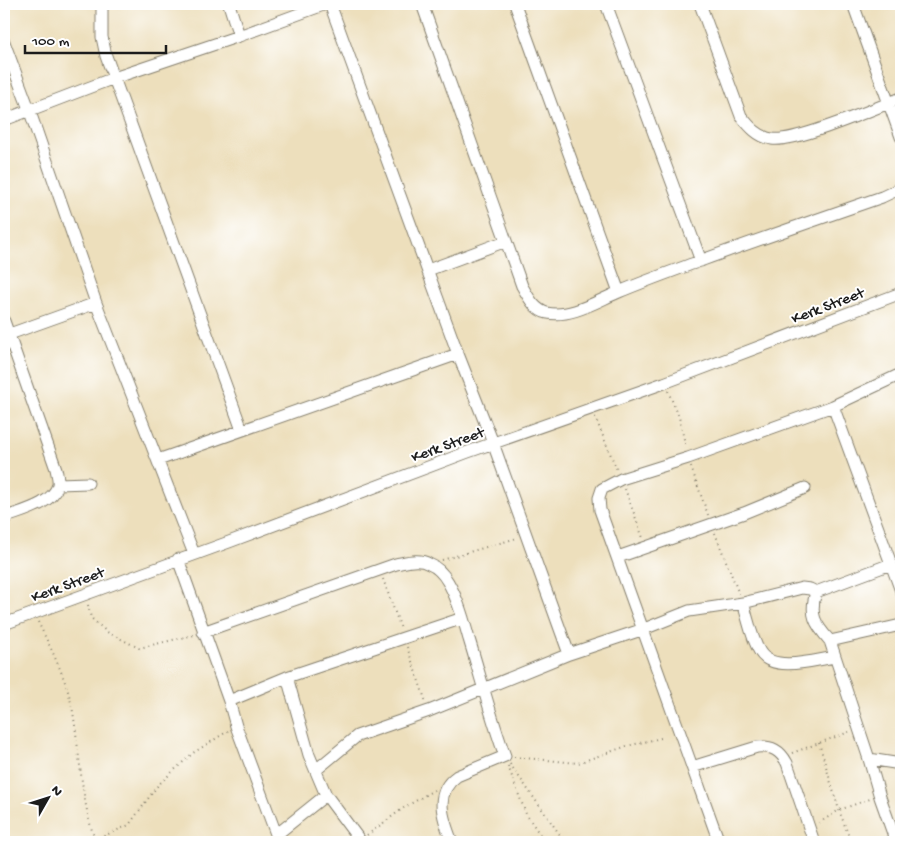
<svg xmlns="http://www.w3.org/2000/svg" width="905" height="846" font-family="'Gochi Hand',sans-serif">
  <rect width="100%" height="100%" fill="#fff"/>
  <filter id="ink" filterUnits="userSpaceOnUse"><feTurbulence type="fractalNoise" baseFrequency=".02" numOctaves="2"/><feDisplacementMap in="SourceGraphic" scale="10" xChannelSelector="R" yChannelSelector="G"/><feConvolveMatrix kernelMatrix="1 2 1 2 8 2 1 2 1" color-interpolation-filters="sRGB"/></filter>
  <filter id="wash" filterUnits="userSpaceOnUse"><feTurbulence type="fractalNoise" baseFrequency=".0096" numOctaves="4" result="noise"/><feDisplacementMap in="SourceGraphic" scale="20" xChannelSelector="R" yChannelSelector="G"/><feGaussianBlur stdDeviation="1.12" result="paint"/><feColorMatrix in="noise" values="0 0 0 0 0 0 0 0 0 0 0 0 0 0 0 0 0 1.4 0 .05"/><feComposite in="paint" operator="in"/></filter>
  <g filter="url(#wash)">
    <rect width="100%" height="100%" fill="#eddfbc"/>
  </g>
  <g filter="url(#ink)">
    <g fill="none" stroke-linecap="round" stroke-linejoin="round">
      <g stroke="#847e6c" stroke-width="13">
        <path id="minor" d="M 102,4 L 102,37 L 106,56 L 242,430
          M 229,4 L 239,36
          M 422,4 L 522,286 C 528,296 534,310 547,313 C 571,318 597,301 619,292 C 645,281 673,271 700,261 C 760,239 821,218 882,197 L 901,188
          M 515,4 L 619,292
          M 606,4 L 701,261
          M 700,4 L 741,116 C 749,126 758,137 772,139 C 795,143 876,108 901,98
          M 853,4 L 901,137
          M 4,42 L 29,109 L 96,303 L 194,554
          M 4,120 L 114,78 L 239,36 L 326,4
          M 428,270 L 506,241
          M 4,321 L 56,469 C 57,474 59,480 58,485 C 52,505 21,511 4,518
          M 4,336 L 96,303
          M 833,406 L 901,591
          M 158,460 L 458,354
          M 58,484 L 88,483
          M 618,557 L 744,513 L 805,488
          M 178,559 L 229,701 L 236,726 L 279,842
          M 816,592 C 809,615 815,624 830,641 L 869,759 L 901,764
          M 816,592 L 891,564
          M 743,603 C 748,618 751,638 760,652 C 773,673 815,660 835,657
          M 4,624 L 229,542 L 468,452 L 664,383 L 901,293
          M 203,632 L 396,564 C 407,562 419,558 429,564 C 437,567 444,575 448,582 C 458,599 464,621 469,639 C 481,678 491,718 505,756 L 457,776 C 433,793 443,819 452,842
          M 830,641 L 901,625
          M 569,654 L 644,629 L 689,611 L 743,603 L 802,588 L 810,589 L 816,592
          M 287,677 L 463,618
          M 229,701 L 287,677 L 309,755 L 326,795 L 361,842
          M 869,759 L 880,797 L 896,842
          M 692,767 L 757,747 C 772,746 780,750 787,763 L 814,842
          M 316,770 L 357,736 L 429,711 L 569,654 L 493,443 L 458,354 L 330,4
          M 276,835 L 326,795
          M 719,842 L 600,510 L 599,498 L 602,489 L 621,479 L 688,458 L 833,406 L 901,374"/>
      </g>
      <path stroke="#847e6c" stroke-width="2" stroke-dasharray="1 4" stroke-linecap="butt" d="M 668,391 L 679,417 L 686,448
        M 595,417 L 617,470
        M 691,467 L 708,515
        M 625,489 L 643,538
        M 715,533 L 739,594
        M 442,560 L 517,538
        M 383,579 L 401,629
        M 88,605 L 91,618 L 107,632 L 139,648 L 194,635
        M 38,622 C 52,651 67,679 73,712 C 80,755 81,799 95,840
        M 407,647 L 426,702
        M 819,743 L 839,810 L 851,842
        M 792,753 L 849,732
        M 514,757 L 578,763 L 627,746 L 661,738
        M 510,764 L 565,842
        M 508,766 L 526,814 L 545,842
        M 819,823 L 839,810 L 870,799
        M 367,835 L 405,807 L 434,790
        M 90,842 L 129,825 L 158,785 L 193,753 L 228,731"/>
      <use href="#minor" stroke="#fff" stroke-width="11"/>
    </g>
  </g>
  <g text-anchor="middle" stroke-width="4" stroke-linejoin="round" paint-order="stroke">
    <g font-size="16" fill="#1c1c1c" stroke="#fff">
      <text transform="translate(827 304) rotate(-21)" y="6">Kerk Street</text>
      <text transform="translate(447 443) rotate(-20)" y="6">Kerk Street</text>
      <text transform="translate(67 583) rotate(-20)" y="6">Kerk Street</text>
    </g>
  </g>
  <rect width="905" height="846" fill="none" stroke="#fff" stroke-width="20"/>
  <g transform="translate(48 798) rotate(51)" stroke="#ffffff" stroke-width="4" paint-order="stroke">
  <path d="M0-4L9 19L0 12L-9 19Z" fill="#1c1c1c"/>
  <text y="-8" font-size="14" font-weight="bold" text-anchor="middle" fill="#1c1c1c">N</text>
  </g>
  <path d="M25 45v8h141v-8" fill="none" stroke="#1c1c1c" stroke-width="2.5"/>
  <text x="32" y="45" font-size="15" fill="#1c1c1c" stroke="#ffffff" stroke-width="4" paint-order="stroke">100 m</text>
</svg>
